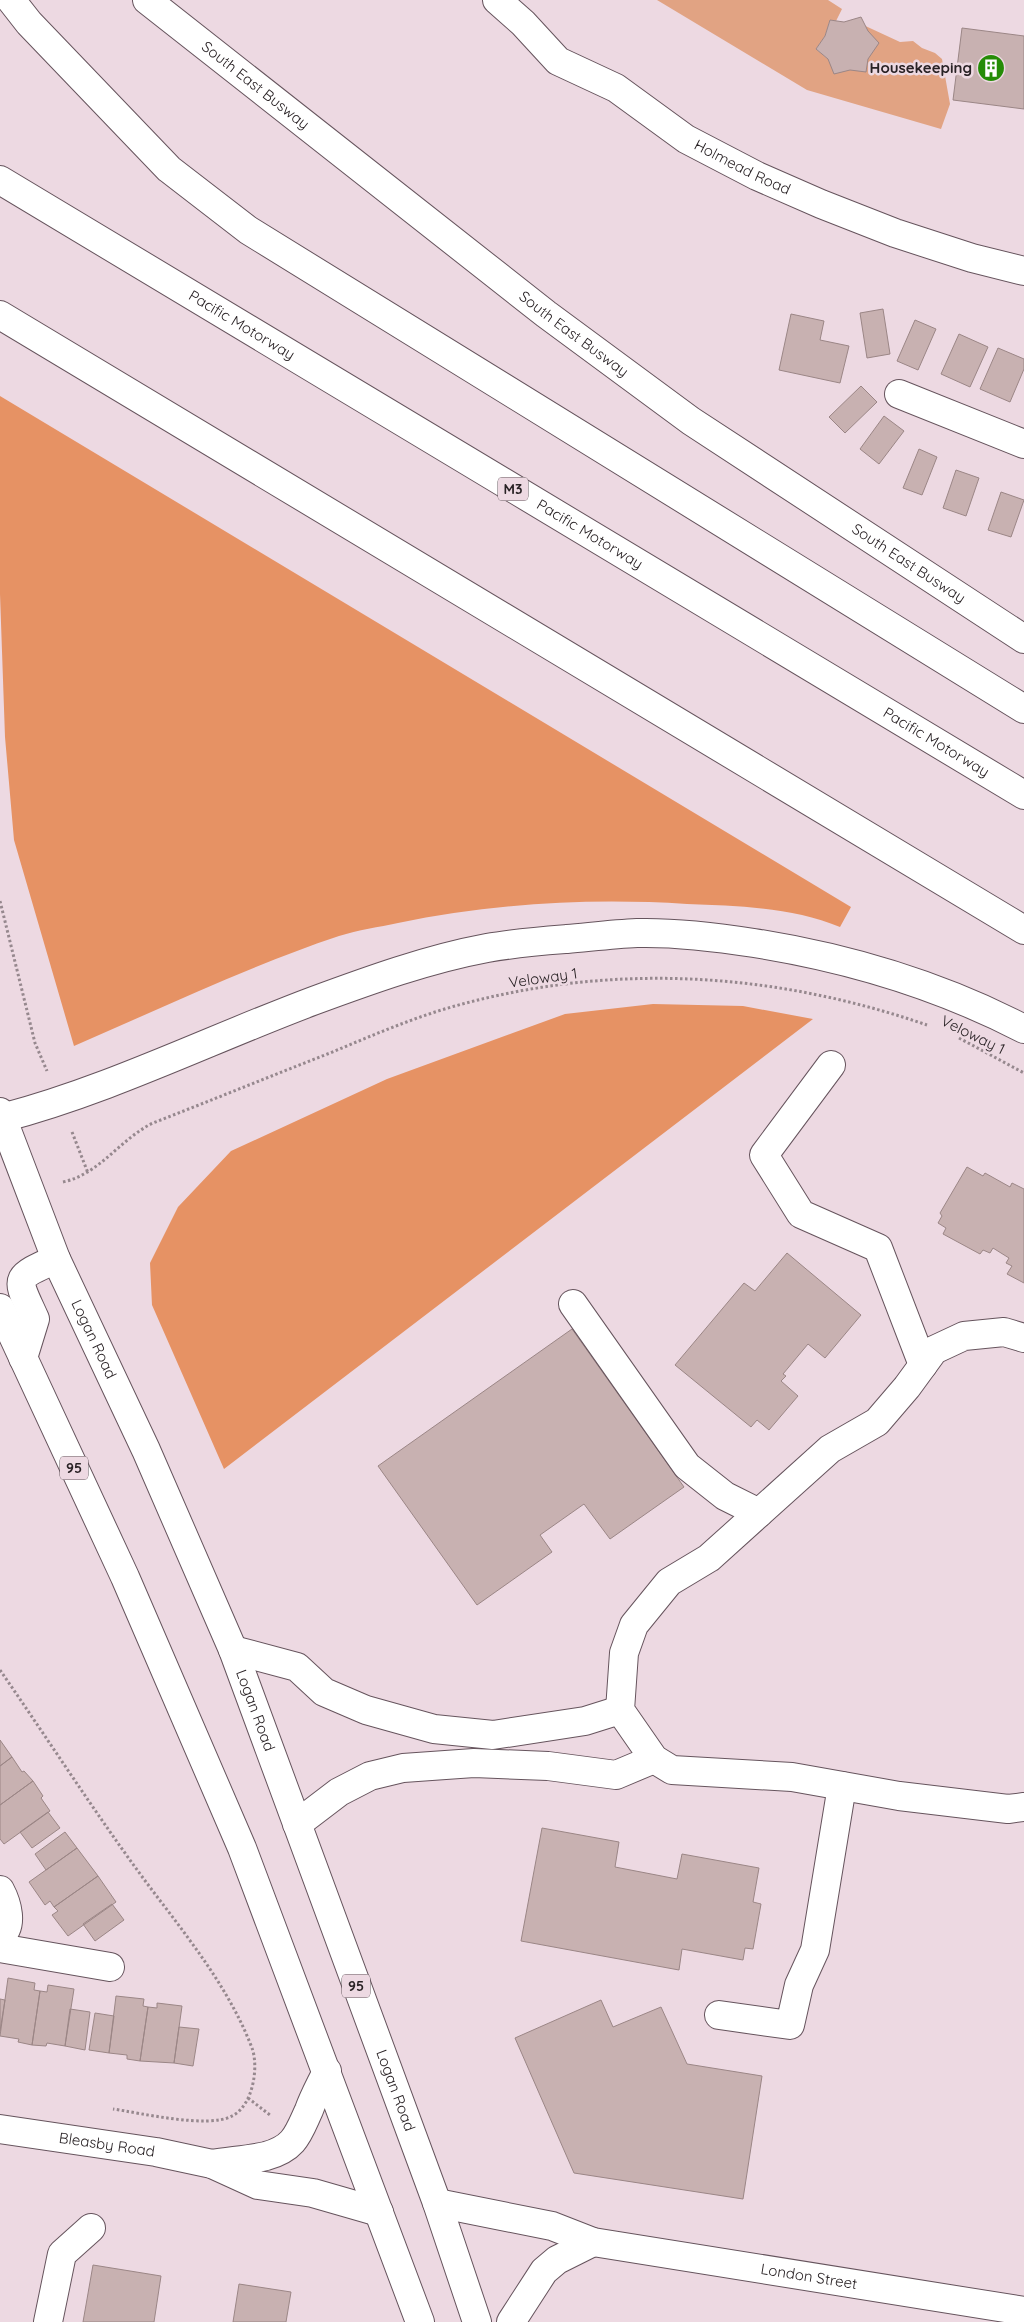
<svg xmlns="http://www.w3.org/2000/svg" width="1024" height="2322" font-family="Quicksand,sans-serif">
  <rect width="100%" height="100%" fill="#edd9e2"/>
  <path fill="#e1a383" d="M 657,0 L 828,0 L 842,9 L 836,21 L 830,20 L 825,36 L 816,49 L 828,59 L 859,23 L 900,42 L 913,41 L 922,48 L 935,53 L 942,59 L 950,104 L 941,129 L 807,90 Z"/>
  <path fill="#e69264" d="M 0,396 L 851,907 L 840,927 C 793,907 737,906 687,904 C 591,898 493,903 398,923 C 379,927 358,930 339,936 C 249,966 162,1008 74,1046 L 14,840 L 5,737 L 0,594 Z
    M 653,1004 L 743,1006 L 813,1019 L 224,1469 L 152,1305 L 150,1263 L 178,1207 L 231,1151 L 387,1079 L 565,1014 Z"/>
  <path fill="#c8b1b1" stroke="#9b8686" d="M 861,17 L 868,31 L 879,43 L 868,59 L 866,72 L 850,70 L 834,74 L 828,59 L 816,49 L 825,36 L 830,20 L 844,22 Z
    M 962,28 L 1024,36 L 1024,109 L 953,100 Z
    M 883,309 L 890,354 L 867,358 L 860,313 Z
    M 791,314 L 824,321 L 820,340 L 849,346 L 840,383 L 779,370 Z
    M 915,320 L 936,329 L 918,370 L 897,361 Z
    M 959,334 L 988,347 L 970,387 L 941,374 Z
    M 998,348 L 1024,359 L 1024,369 L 1010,402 L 980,389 Z
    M 861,386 L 877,402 L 845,433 L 829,417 Z
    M 884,416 L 904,431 L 879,464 L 860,449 Z
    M 919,449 L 937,457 L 922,495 L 903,488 Z
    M 956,470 L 979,478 L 966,516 L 943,508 Z
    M 1001,492 L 1024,500 L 1011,537 L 988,530 Z
    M 967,1167 L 983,1176 L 985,1173 L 1010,1187 L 1012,1183 L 1024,1189 L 1024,1283 L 1007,1274 L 1012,1266 L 1006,1263 L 1009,1258 L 993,1248 L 990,1253 L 983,1250 L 980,1254 L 943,1234 L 946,1228 L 938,1223 L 942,1216 L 940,1213 Z
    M 787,1253 L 861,1315 L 825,1358 L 808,1344 L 783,1374 L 786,1376 L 781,1381 L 798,1396 L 769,1430 L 757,1420 L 751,1427 L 675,1365 L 744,1283 L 755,1291 Z
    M 572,1329 L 684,1487 L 610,1539 L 584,1504 L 540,1535 L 552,1552 L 477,1605 L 378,1466 Z
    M 0,1740 L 12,1757 L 0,1766 Z
    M 12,1757 L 22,1772 L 24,1771 L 33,1781 L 0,1805 L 0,1766 Z
    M 33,1781 L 43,1796 L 41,1798 L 50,1811 L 4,1844 L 0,1839 L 0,1805 Z
    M 48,1812 L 60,1828 L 32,1848 L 20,1832 Z
    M 542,1828 L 619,1842 L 615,1867 L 677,1879 L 682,1854 L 759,1868 L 753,1902 L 761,1904 L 753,1949 L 745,1948 L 743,1960 L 682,1949 L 679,1970 L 521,1941 Z
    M 65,1832 L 77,1848 L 46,1870 L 35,1854 Z
    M 77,1848 L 98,1876 L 54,1907 L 50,1901 L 45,1905 L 29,1882 Z
    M 98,1876 L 116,1902 L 68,1936 L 52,1915 L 58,1911 L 54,1907 Z
    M 112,1904 L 124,1920 L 95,1941 L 83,1924 Z
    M 8,1978 L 35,1983 L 34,1990 L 40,1991 L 32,2045 L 18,2042 L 19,2039 L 0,2036 Z
    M 48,1985 L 74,1989 L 65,2046 L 47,2043 L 46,2046 L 32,2045 L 40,1991 L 47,1992 Z
    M 116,1996 L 144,1999 L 143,2006 L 148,2007 L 140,2061 L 127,2059 L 127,2055 L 109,2053 Z
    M 0,1999 L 5,2000 L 0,2031 Z
    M 601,2000 L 613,2027 L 661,2007 L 687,2064 L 762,2076 L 743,2199 L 574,2173 L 515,2038 Z
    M 157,2003 L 182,2006 L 174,2063 L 140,2061 L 148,2007 L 157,2008 Z
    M 70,2009 L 90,2012 L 85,2050 L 65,2046 Z
    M 95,2013 L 114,2016 L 109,2053 L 89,2050 Z
    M 179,2027 L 199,2029 L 193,2066 L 174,2063 Z
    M 93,2265 L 161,2276 L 154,2322 L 83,2322 Z
    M 239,2284 L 291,2292 L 286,2322 L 233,2322 Z"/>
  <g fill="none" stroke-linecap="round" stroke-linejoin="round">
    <g stroke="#66545d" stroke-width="30">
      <g id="minor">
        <path id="s1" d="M 147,0 L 546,314 L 691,421 L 1024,639"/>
        <path id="s2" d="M 497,0 L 523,23 L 558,61 L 616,88 L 686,139 L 757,176 L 821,204 L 895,233 L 972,258 L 1024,271"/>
        <path d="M 899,394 L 1024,444"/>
        <path d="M 831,1065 L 764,1155 L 801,1214 L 878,1248 L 923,1365"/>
        <path d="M 573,1304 L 687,1466 L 725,1496 L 759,1513"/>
        <path d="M 1024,1338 L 1004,1332 L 964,1336 L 934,1350 L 907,1387 L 877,1422 L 830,1449 L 709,1558 L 669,1582 L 634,1625 L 624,1653 L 620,1710 L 654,1759 L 672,1770 L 792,1777 L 899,1796 L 1008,1809 L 1024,1807"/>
        <path d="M 233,1650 L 297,1667 L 324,1692 L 366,1710 L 434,1729 L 493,1735 L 585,1721 L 620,1710"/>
        <path d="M 297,1824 L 339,1792 L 370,1776 L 403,1768 L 474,1763 L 548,1766 L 616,1775 L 654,1759"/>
        <path d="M 0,1890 C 7,1903 14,1926 0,1936"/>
        <path d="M 0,1948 L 110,1967"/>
        <path d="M 719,2015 L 790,2025 L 799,1985 L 815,1950 L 842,1786"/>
        <path id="s3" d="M 0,2129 L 156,2152 L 212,2164 L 258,2185 L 313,2193 L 379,2212"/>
        <path d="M 212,2164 C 229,2161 249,2160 266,2156 C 295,2148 298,2134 309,2110 C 314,2096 321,2084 327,2071"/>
        <path id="s4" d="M 437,2203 L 552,2226 L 593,2242 L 1024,2311"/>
        <path d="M 48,2322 L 62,2254 L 91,2228"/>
        <path d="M 511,2322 L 544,2271 L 557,2260 L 593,2242"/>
      </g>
    </g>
    <g stroke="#66545d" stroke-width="30">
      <g id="major">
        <path id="s5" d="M 0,1112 L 56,1259 L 146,1450 L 233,1650 L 437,2203 L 477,2322"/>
        <path d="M 0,1308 L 125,1577 L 242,1848 L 420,2322"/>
        <path d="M 23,1358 L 35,1319 C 16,1277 12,1279 56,1259"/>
      </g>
    </g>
    <g stroke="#66545d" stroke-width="30">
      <g id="highway">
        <path d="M 11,0 L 29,23 L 169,169 L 248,230 L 1024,709"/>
        <path id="s6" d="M 0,180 L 1024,795"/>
        <path d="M 0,315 L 1024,930"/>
        <path d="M 2,1118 C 109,1090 209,1040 313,1001 C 370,980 428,959 487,948 C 514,943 541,941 567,939 C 590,937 614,934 637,933 C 676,932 716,937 754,943 C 849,958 939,985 1024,1029"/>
      </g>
    </g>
    <path stroke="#96888e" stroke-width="3" stroke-dasharray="2.5 2.5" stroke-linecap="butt" d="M 0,901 L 35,1043 L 47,1071
      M 959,1038 L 1024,1073
      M 72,1132 L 88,1173
      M 63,1182 C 100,1174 120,1139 153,1123 C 212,1100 271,1076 330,1053 C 371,1036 412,1018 455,1006 C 613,962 773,972 927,1025
      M 0,1670 C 45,1735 88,1802 135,1867 C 177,1925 226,1980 252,2048 C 259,2067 253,2106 232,2116 C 208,2129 141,2113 113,2109
      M 248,2098 L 270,2115"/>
    <use href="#minor" stroke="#fff" stroke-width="28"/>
    <use href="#major" stroke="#fff" stroke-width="28"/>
    <use href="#highway" stroke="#fff" stroke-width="28"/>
  </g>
  <defs>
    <g id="building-disc" transform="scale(1.4375)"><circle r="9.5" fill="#258c07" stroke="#edd9e2"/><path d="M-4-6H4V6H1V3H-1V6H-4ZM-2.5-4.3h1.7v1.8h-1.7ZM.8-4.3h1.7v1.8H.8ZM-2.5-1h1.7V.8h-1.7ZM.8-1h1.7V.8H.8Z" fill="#fff"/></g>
  </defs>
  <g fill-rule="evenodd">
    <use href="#building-disc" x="991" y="68"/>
  </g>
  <g text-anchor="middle" stroke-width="5" stroke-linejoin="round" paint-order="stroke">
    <g fill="#edd9e2" stroke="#64595e" stroke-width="1">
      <rect x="498" y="477.5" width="30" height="23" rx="4"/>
      <rect x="60" y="1456.5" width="28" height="23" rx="4"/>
      <rect x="342" y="1974.5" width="28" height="23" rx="4"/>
    </g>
    <g font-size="14" font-weight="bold" fill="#292225">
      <text x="513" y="494">M3</text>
      <text x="74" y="1473">95</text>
      <text x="356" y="1991">95</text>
    </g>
    <g font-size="15" font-weight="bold" fill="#292225" stroke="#edd9e2" text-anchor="end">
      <text x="972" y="73">Housekeeping</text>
    </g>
    <g font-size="15" fill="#292225" stroke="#edd9e2">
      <text dy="5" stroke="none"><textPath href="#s1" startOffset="138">South East Busway</textPath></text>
      <text dy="5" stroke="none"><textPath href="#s2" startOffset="300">Holmead Road</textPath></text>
      <text dy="5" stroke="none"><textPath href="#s6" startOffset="282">Pacific Motorway</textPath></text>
      <text dy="5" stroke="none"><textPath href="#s1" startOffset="542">South East Busway</textPath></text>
      <text dy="5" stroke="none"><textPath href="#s6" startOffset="688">Pacific Motorway</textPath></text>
      <text dy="5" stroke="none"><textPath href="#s1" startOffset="948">South East Busway</textPath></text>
      <text dy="5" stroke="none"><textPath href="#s6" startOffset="1092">Pacific Motorway</textPath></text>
      <text transform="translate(543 978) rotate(-8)" y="5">Veloway 1</text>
      <text transform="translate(973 1035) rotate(26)" y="5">Veloway 1</text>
      <text dy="5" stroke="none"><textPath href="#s5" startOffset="246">Logan Road</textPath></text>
      <text dy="5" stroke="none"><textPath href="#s5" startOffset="651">Logan Road</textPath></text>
      <text dy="5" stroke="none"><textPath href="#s5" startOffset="1056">Logan Road</textPath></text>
      <text dy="5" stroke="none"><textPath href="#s3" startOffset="108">Bleasby Road</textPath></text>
      <text dy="5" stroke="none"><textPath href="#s4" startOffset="380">London Street</textPath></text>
    </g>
  </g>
</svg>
